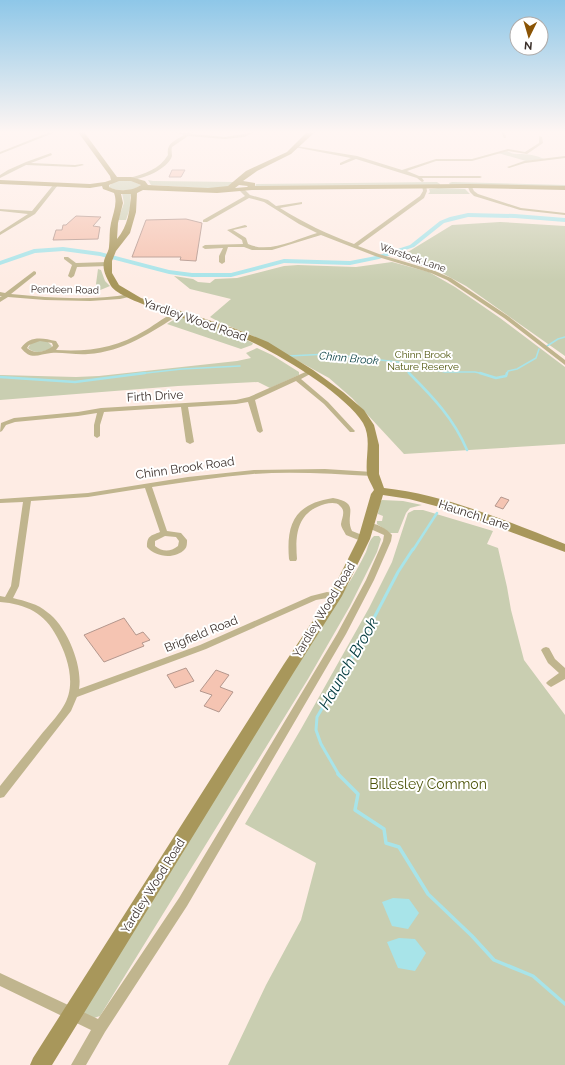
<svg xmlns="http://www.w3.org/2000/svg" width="565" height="1065" font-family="Raleway,sans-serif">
  <rect width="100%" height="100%" fill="#feece4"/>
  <path fill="#c9ceb1" d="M 507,151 C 509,152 512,154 517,154 C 528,154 536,155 544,159 L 526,161 L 498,153 Z
    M 130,180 L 141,185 C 132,192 121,191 110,188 L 109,186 L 115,181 Z
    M 148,180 L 153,181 L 235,182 L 227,187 L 218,189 L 151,185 Z
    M 437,182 L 440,184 L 440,185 L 255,187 L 256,184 Z
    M 452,182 L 565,185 L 565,187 L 450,185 L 449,183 Z
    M 438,188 L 465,189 L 470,194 L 428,194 L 430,192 L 429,189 Z
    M 132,192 L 130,198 L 131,205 L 126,220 L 118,220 L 124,203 L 122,193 Z
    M 500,222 L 565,226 L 565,356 L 466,286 L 440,272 L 398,258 L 452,225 Z
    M 392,262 L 429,272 L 455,287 L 500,318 L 565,367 L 565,444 L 404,454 L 352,398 L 329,378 L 249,334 L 221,323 L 210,317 L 231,299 L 190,289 L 174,276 L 193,279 L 198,282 L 210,283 L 215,279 L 237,278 L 284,266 L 298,265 L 356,267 Z
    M 98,269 L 101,270 L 105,281 L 110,286 L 98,291 L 96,284 Z
    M 183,318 L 229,332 L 253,343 L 252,345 L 241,349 L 167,324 L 175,319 Z
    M 38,341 L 47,341 L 52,346 L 50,349 C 43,352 34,354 28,348 L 31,343 Z
    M 257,348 L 272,355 L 299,372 L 299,375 L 270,388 L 258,382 L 178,386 L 0,400 L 0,375 L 76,377 L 99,376 L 237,361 L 251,358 L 246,353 Z
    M 382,500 L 403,501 L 422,505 L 410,508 L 406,513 L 398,533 L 390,533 L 377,524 L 377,521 L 382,521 L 383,516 L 378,514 L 379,504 Z
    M 414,510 L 423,510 L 493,531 L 487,544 L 498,548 L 507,587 L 511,610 L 524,660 L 565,715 L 565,1065 L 228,1065 L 266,985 L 301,920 L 316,863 L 245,824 L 301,729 L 369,608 L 392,562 L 408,513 Z
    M 374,536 L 379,536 L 381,539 L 377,552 L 350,606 L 308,679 L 100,1016 L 91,1019 L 84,1015 L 82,1009 L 319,629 C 335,604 353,579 366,552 C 368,547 369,540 374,536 Z"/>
  <path fill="#a8e4e9" d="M 393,898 L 409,899 L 419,913 L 408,929 L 392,926 L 382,902 Z
    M 399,938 L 415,939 L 426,953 L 415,971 L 398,968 L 387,942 Z"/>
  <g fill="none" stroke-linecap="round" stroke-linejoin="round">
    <path stroke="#a8e4e9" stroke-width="1.5" d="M 547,346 L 558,339 L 565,337
      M 289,356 L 328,354 L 398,362 L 445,372 L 475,372 L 484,374
      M 399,363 L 410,374
      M 137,374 L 182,369 L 240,366
      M 507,374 L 508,371 L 517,369 L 536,358 L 539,349"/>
    <path stroke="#a8e4e9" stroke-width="2.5" d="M 409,373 C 433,397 454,419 467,450
      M 480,373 L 496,378 L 506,376 L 507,373
      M 0,377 L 75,382 L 145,373
      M 413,550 L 437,513"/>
    <path stroke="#a8e4e9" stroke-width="3" d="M 339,775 L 321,744 L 316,730 L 317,717 L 364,637 L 398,572 L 413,549"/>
    <path stroke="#a8e4e9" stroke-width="3.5" d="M 338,774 L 358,794 L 355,810 L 384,829 L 386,843 L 399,847 L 428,894 L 472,936 L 494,960 L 533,976 L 565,1004"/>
    <path fill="#a8e4e9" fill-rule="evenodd" d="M 468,213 L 515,214 L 565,218 L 565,222 L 515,218 L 468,217 L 444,223 L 414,247 L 379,259 L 350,265 L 284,263 L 231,277 L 192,277 L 169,274 L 100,256 L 63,251 L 35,253 L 0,265 L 0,261 L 34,249 L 63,247 L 100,252 L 169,270 L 192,273 L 231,273 L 284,259 L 350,261 L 376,256 L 410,245 L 440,221 L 450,217 Z"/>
  </g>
  <path fill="#f5c4b2" stroke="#b4978d" d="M 172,170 L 185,170 L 181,177 L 169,177 Z
    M 76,216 L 101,217 L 93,226 L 100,227 L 98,239 L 53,240 L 56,230 L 62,230 L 63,225 L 66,225 Z
    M 186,219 L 202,223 L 196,261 L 180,260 L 181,257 L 132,257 L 146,220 Z
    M 501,497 L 509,500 L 503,509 L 495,506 Z
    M 124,618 L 136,635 L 143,632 L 150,640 L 142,643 L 144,646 L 104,662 L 84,635 Z
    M 186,668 L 194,681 L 175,688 L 167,675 Z
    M 216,670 L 229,675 L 220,687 L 233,692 L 219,712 L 204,706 L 212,695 L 200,691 Z"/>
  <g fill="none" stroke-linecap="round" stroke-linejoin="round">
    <path fill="#c0b58e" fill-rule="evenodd" d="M 50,132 L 56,132 L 0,154 L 0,152 Z
      M 173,132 L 187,133 L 193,132 L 191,134 L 225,137 L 255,132 L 244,137 L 225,139 L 188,136 L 172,147 C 171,150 172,153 172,156 C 168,169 142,180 129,180 L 129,178 C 144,174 160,169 168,155 C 166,143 175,141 184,135 Z
      M 501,132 L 505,132 L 506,138 L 504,138 Z
      M 539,136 L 542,137 L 543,143 L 527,154 L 508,151 L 472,161 L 436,161 L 407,171 L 419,176 L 480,176 L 482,177 L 480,178 L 422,178 L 424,181 L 422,182 L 417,178 L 356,159 L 341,165 L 340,165 L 340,163 L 351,158 L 294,147 L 296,146 L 357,156 L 402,170 L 436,159 L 472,159 L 508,149 L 525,152 L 539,143 Z
      M 51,153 L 52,155 L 31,163 L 75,165 L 82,164 L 84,165 L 75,167 L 26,165 L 0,178 L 0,175 L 8,170 L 26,162 Z
      M 565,156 L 565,158 L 525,163 L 509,168 L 507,167 L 524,161 Z
      M 54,184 L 58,185 L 35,214 L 0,235 L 0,232 L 28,214 L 0,211 L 0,209 L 32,211 Z
      M 422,185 L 426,185 L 427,191 L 424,198 L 358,246 L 379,254 L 435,271 L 451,278 L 508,316 L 565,360 L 565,365 L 504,318 L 447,280 L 431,273 L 375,256 L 321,235 L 272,250 L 252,250 L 244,247 L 228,247 L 225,256 L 225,262 L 222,264 L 219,262 L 219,256 L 223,248 L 205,249 L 202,247 L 205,245 L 243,244 L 242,240 L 227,230 L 245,225 L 247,226 L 247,227 L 233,230 L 246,238 L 248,244 C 269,254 296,239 317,233 L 299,224 L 264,202 L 249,198 L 207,222 L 203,222 L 203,220 L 245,196 L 240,191 L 240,189 L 244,189 L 250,195 L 268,200 L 276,206 L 302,202 L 302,204 L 280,208 C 304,223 327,234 354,244 L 420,196 L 423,191 Z
      M 467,185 L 471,185 L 474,191 L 478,194 L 521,208 L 565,213 L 565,215 L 520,210 L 474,196 L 470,192 Z
      M 64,257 L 68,257 L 76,263 L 108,262 L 111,264 L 108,266 L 77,267 L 74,276 L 71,278 L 68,276 L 72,265 L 64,259 Z
      M 34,271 L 36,272 L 36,274 L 11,294 C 50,298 92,301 130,294 L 133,296 L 120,299 L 90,301 L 45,300 L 8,297 L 0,302 L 0,297 L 2,296 L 0,296 L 0,292 L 5,293 Z
      M 178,311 L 181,313 L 180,314 C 152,332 123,352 88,354 C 76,355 62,352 51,353 C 39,354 31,361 21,348 C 30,335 43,338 56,341 L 59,346 L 56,350 C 90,352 116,348 146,330 C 156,324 167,315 178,311 ZM 40,341 L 52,343 L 53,346 C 45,352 35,355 27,348 L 29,345 Z
      M 310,370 L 313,372 L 312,373 L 301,379 L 328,402 L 354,430 L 355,431 L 354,432 L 350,432 L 324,404 L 296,381 L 255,400 L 263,431 L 260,433 L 257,431 L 248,402 L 236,404 L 188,407 L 194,442 L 190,444 L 186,442 L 181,407 L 104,412 L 100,425 L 100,436 L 97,438 L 94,436 L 94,425 L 97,413 L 78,416 L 15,422 L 6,425 L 2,431 L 0,432 L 1,423 L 14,418 L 78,412 L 101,408 L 236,400 L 249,397 Z
      M 325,469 L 373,472 L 377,474 L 373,476 C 333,474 293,471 253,474 C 219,477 186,482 152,487 L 167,531 L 181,533 L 187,540 C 187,543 187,547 185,549 C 175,560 155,557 147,547 C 147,536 150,536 160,532 L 145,488 L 88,497 L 31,501 L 19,586 L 13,598 C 25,601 38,604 47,612 C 67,626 83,666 79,689 L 200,645 L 311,596 L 327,592 L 339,594 L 340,596 L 336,599 L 327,598 L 316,600 L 206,649 L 77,697 L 71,711 L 4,797 L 0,798 L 0,786 C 13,769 27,753 40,736 C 48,726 57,717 63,707 C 77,686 68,657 57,637 C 45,613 26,604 0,602 L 0,596 L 5,597 L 11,586 L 23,502 L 0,503 L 0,499 L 88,493 L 188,477 L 254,470 ZM 165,536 L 176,537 L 179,541 L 178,546 C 170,552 163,552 155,546 L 155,541 Z
      M 333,498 C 362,503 344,515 352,531 L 367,537 L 368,539 L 367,541 L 361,541 L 346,535 C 344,531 341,527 341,524 C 342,517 346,511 340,506 C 337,502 330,503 325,504 C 297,512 295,534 297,559 L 296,561 L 290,561 L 289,559 C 286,523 295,504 333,498 Z
      M 366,523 C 374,522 387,528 392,535 L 391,541 L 374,580 L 346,634 L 187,906 L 105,1032 L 86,1065 L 71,1065 L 91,1030 L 0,986 L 0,973 L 98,1019 L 179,898 L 337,634 L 366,580 L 383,541 L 384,535 L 366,527 L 365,525 Z
      M 546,647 L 549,648 L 555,659 L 565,668 L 565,679 L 551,687 L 548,685 L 546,683 L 548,681 L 559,673 L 548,663 L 541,650 L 543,648 Z"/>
    <path fill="#a8975b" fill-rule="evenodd" d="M 78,132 L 84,132 L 117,177 L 131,177 L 145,181 L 148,185 L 208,188 L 228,186 L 246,171 L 287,152 L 306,133 L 315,132 L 291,154 L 257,171 L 243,181 L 255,183 L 255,186 L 469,184 L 565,186 L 565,190 L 469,188 L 252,190 L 217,193 L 143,190 L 137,193 L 136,212 L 130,233 L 116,251 L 112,261 L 112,273 L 119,285 L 141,298 L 236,329 L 268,342 L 313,370 L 343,392 L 364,410 L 374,425 L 379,445 L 379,474 L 384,488 C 444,494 509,522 565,544 L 565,552 L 451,510 L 409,499 L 383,495 L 370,539 L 342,596 L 294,672 L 52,1065 L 30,1065 L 33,1058 L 284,664 L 330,595 L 358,539 L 371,494 L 374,490 C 372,485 368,479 367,474 C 365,457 372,439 363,423 C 342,390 266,346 229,332 C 207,325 121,302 111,286 C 107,278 102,271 104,261 C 105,256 109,251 109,247 C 110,239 109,231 111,223 C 113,213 118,203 114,193 L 103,189 L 102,186 L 90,188 L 0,184 L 0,180 L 90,184 L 105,182 L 111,180 L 110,176 ZM 119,181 L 131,181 L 141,185 C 132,191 119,192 109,187 L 109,185 ZM 239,185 L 248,186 L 247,187 L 235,188 ZM 121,194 L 131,194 C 130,210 128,226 117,239 L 118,223 L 123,203 Z"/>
  </g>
  <linearGradient id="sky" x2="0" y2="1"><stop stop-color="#8ec7e8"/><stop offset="0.47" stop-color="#fff6f3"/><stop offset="1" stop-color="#fff6f3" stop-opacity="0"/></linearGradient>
  <rect width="565" height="281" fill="url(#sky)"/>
  <g text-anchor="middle" stroke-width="4" stroke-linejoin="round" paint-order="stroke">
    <g font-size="10" fill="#3a2f2a" stroke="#fff">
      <text transform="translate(413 257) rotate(19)" y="4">Warstock Lane</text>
      <text transform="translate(65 289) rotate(1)" y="4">Pendeen Road</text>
    </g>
    <g font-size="10" fill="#4e550b" stroke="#fff">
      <text x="423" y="358">Chinn Brook<tspan x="423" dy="12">Nature Reserve</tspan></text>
    </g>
    <g font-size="11" font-style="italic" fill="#003a3e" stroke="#fff">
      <text transform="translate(349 358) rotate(5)" y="4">Chinn Brook</text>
    </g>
    <g font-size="12" fill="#3a2f2a" stroke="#fff">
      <text transform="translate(195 320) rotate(19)" y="4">Yardley Wood Road</text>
      <text transform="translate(155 396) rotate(-3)" y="4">Firth Drive</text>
      <text transform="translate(185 468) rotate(-8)" y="4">Chinn Brook Road</text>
      <text transform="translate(474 515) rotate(18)" y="4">Haunch Lane</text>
      <text transform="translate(324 610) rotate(-59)" y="4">Yardley Wood Road</text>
      <text transform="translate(201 634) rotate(-22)" y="4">Brigfield Road</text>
      <text transform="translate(153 886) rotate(-58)" y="4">Yardley Wood Road</text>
    </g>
    <g font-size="14" fill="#4e550b" stroke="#fff">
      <text x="428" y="789">Billesley Common</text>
    </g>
    <g font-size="16" font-style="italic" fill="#003a3e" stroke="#fff">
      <text transform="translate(348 663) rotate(-60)" y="6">Haunch Brook</text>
    </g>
  </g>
  <g transform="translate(529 36) rotate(185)"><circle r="19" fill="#ffffff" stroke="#b0acaa"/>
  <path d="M0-3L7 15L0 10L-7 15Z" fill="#8a5405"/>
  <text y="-6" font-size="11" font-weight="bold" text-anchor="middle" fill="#3a2f2a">N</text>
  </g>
</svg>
